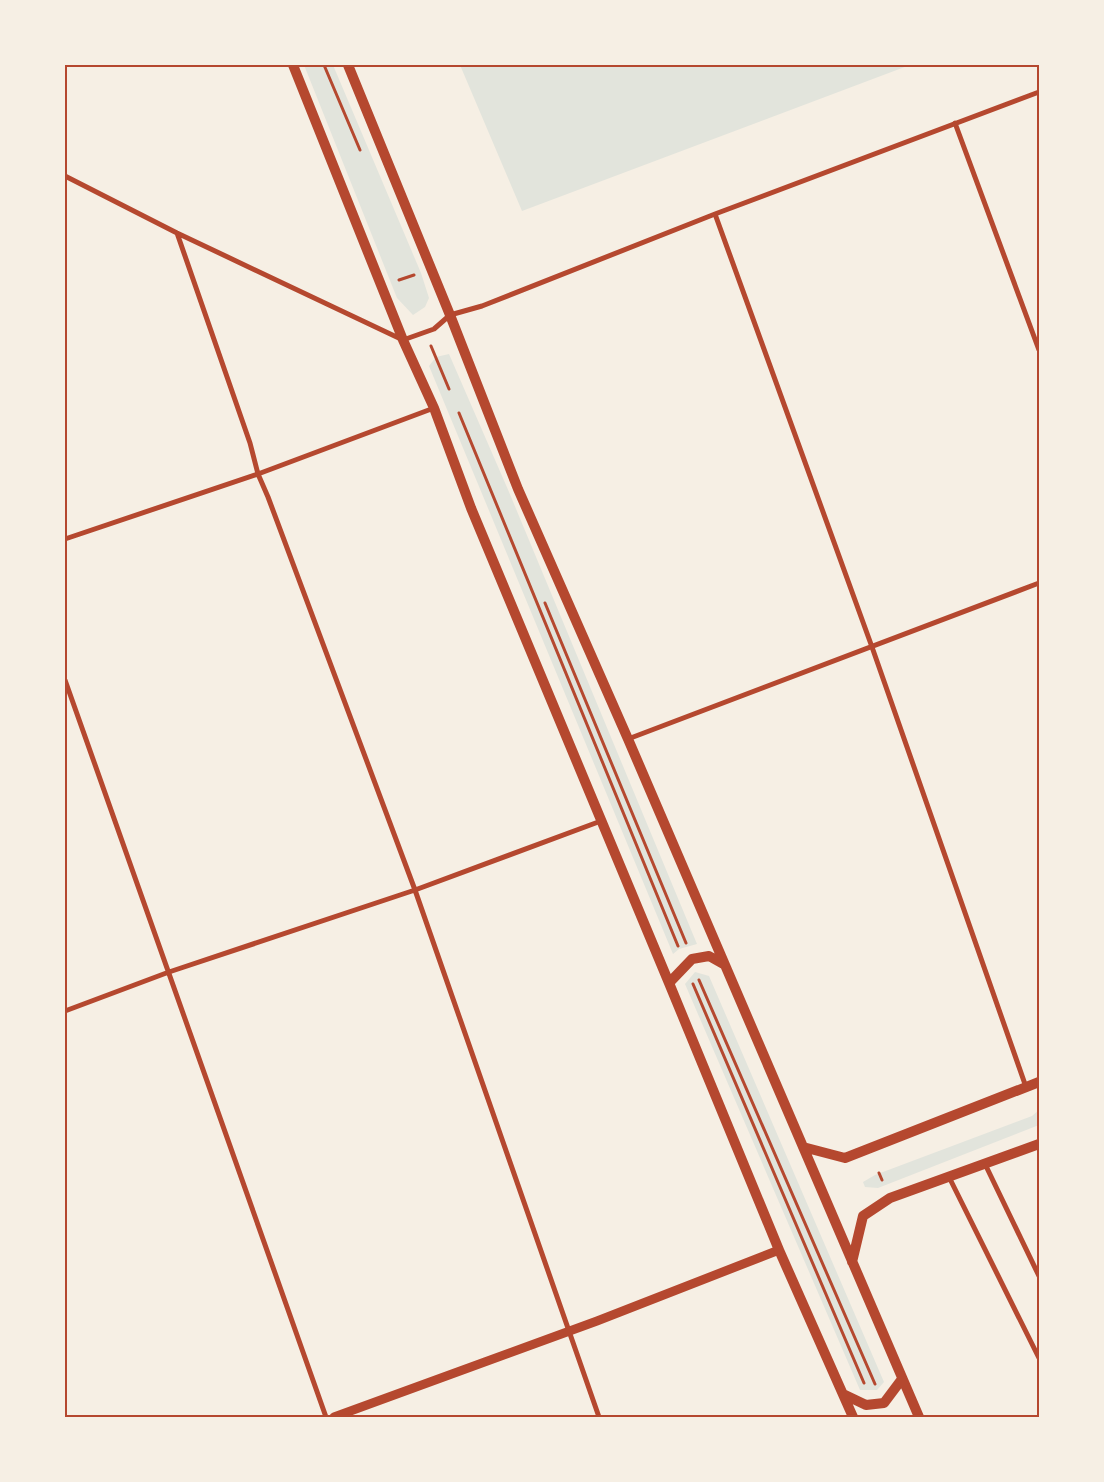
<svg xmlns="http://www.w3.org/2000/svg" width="1104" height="1482" font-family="Quicksand,sans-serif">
  <rect width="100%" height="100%" fill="#f6efe4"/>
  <path fill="#e2e4dc" d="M 304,65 L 333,65 L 421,273 L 429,298 L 425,307 L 413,315 L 397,298 Z
    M 460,65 L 910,65 L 522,211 Z
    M 449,354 L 509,492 L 697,944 L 679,949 L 673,954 L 429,366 L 436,357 Z
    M 695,972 L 709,976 L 884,1382 L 877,1390 L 860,1390 L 685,984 Z
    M 1039,1110 L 1039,1125 L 878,1188 L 865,1187 L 863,1182 L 875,1175 L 1032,1116 Z"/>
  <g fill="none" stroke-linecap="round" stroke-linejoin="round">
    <path stroke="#b5482f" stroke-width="3" d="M 324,65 L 360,150
      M 399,280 L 414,275
      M 431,346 L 449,389
      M 459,413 L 678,946
      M 545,603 L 686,943
      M 699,980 L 875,1384
      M 693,984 L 864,1383
      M 879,1173 L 882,1180"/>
    <path stroke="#b5482f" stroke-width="5" d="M 955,123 L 1039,350
      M 65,176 L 177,233 L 403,340 L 434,329 L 450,315 L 482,306 L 715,214 L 1039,92
      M 715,214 L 872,647 L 1026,1087
      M 177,233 L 250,443 L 258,474 L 268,497 L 415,890 L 599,1417
      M 65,539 L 258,474 L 434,408
      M 65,680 L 326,1417
      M 628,739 L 1039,583
      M 65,1011 L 169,972 L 415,890 L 601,821
      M 985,1164 L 1039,1276
      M 949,1177 L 1039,1358"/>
    <path stroke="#b5482f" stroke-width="9" d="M 334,1417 L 597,1321 L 779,1250"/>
    <path stroke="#b5482f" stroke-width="10" d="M 293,65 L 403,340 L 434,408 L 471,508 L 669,983 L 779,1250 L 853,1417
      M 348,65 L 450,315 L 518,489 L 628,739 L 919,1417
      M 669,983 L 692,959 L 709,956 L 725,965
      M 803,1147 L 845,1158 L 1039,1082
      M 852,1262 L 863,1216 L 890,1198 L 1039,1144
      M 843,1394 L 866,1405 L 884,1403 L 902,1379"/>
  </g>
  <rect width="1104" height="1482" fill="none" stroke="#f6efe4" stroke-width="132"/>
  <rect x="66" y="66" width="972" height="1350" fill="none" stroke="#b5482f" stroke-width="2"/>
</svg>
